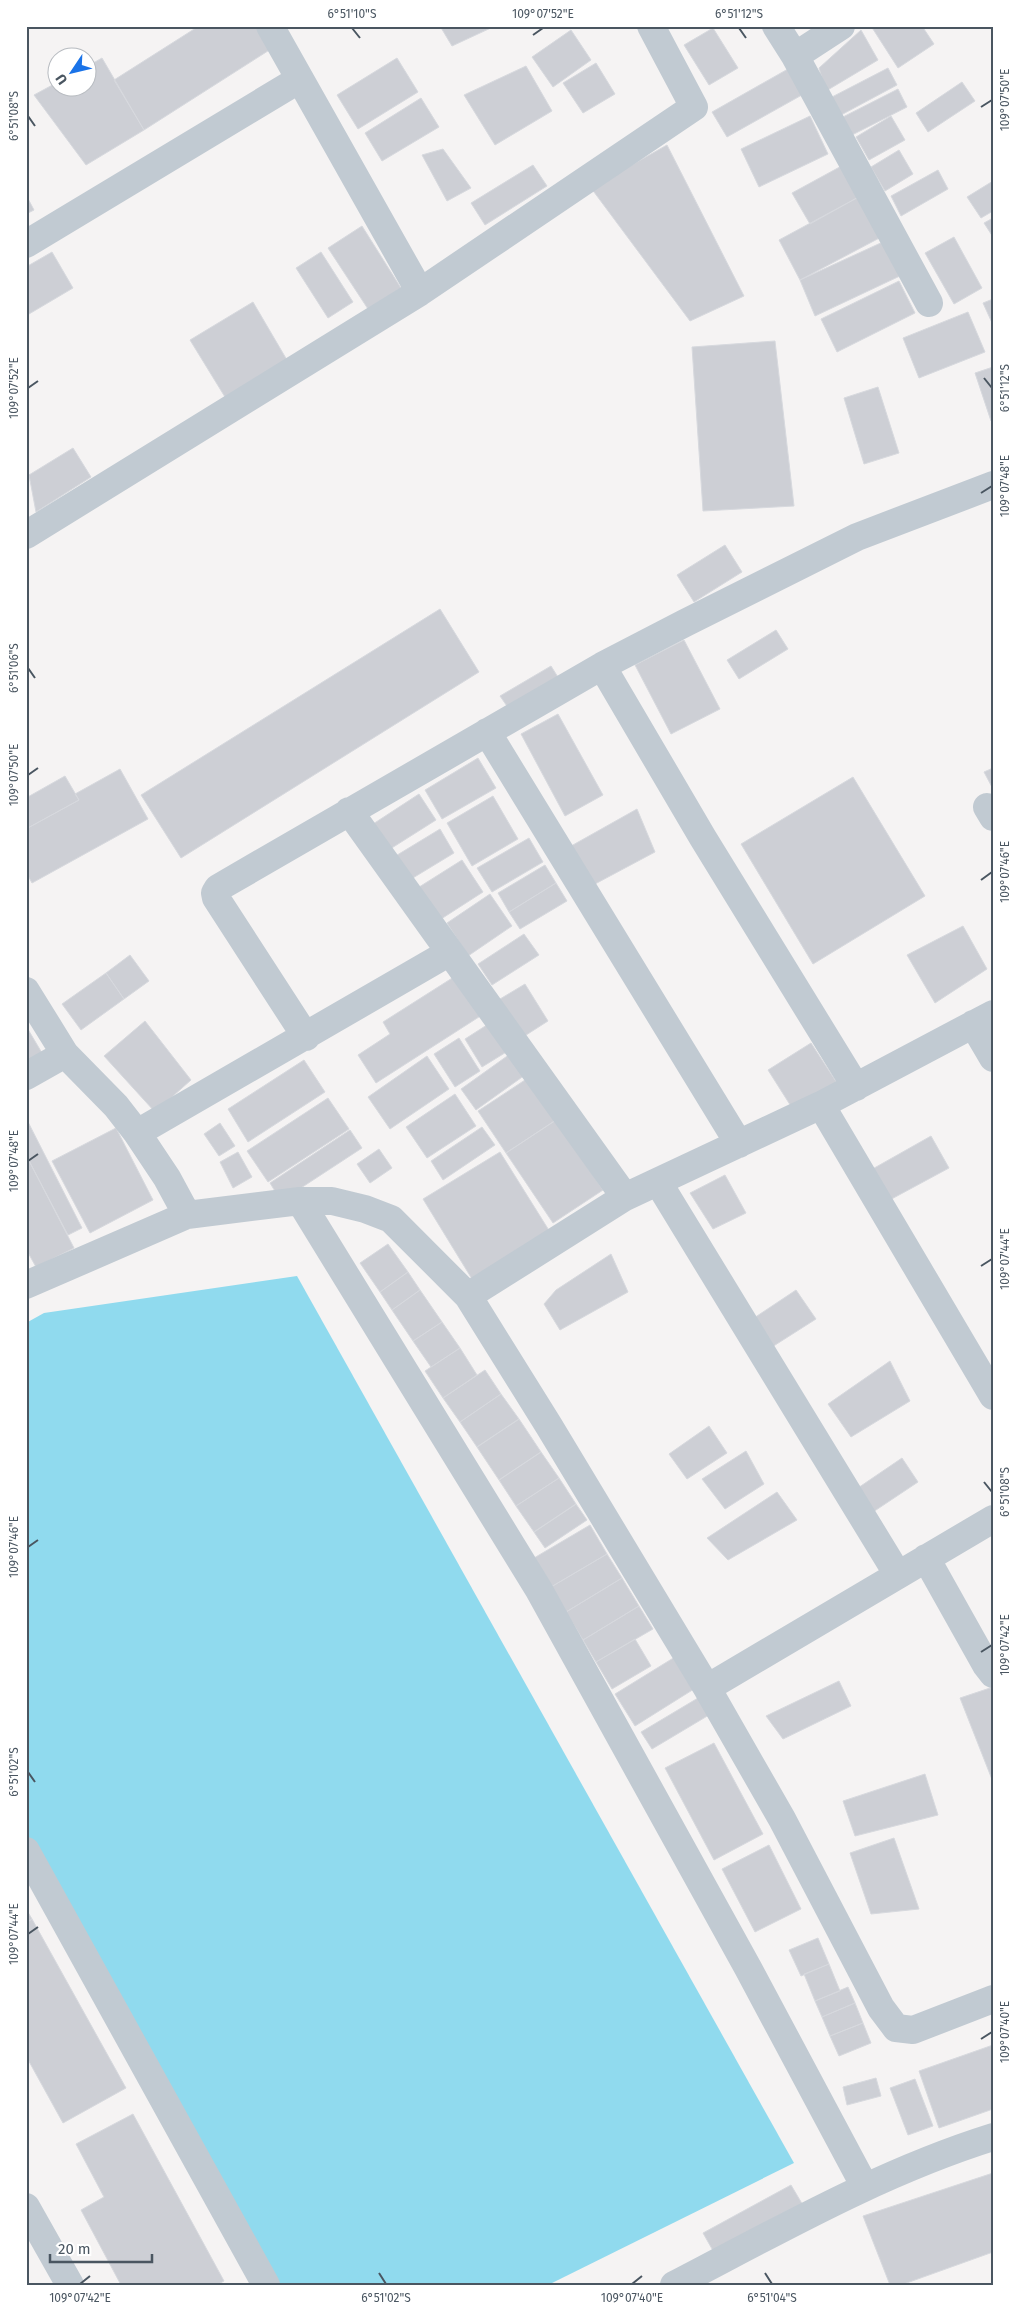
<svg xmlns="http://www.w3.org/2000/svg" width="1019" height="2311" font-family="'Fira Sans',sans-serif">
  <rect width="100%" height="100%" fill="#f5f3f3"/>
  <path fill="#90daee" d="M 297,1276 L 794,2163 L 548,2285 L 276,2285 L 26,1837 L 26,1323 L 44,1313 Z"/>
  <path fill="#cdcfd5" stroke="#d7d9de" d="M 199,26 L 259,26 L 271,49 L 144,130 L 114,80 Z
    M 440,26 L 495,26 L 452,46 Z
    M 871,26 L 922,26 L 934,44 L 898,68 Z
    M 713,28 L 738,68 L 709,85 L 684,45 Z
    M 571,30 L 591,60 L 553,87 L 532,57 Z
    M 861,30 L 878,60 L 826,91 L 819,68 Z
    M 102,58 L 144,130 L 86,165 L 34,95 L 58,82 L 58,88 L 88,88 L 88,66 Z
    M 397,58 L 418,92 L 358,129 L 337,95 Z
    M 596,63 L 615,94 L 583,113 L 563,83 Z
    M 795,65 L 809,91 L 727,137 L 712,112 Z
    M 526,66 L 552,111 L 495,145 L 464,95 Z
    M 888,68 L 897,85 L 841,115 L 832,97 Z
    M 962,82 L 975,101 L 928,132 L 916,113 Z
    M 898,89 L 907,107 L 852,135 L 843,117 Z
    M 421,98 L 439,127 L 382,161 L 365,133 Z
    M 810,116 L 828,154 L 759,187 L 741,149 Z
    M 891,116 L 905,140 L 869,160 L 856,137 Z
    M 667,145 L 744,296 L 690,321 L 591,188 Z
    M 443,149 L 471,188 L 447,201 L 422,155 Z
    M 899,150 L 913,174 L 885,191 L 871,167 Z
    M 847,163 L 864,194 L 810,224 L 792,193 Z
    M 533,165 L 547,186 L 485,225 L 471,203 Z
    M 938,170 L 948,189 L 901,216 L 891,196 Z
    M 993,181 L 993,211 L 981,218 L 967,197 Z
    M 864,194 L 887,234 L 800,280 L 779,240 Z
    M 26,195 L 34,210 L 26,214 Z
    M 993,218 L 993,237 L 984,223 Z
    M 362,226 L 401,288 L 368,309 L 328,248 Z
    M 954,237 L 982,288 L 954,304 L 925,253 Z
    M 885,241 L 902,275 L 815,316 L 800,280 Z
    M 52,252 L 73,288 L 29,314 L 26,309 L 26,267 Z
    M 321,252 L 353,302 L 328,318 L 296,268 Z
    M 899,281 L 915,313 L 837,352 L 821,319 Z
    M 993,299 L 993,325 L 983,303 Z
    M 253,302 L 287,360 L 225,397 L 190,340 Z
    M 968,312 L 985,352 L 919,378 L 903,338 Z
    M 775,341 L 794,506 L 703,511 L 692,347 Z
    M 993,367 L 993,420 L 991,421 L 975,373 Z
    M 878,387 L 899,453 L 864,464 L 844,398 Z
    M 73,448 L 91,477 L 36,512 L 29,475 Z
    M 725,545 L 742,572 L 694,602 L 677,575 Z
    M 440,609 L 479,672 L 181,858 L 141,795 Z
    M 776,630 L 788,649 L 739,679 L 727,660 Z
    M 684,640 L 720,709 L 671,734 L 635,665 Z
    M 551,666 L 561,682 L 511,712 L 500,696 Z
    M 558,714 L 603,795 L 565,816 L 521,734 Z
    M 478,758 L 496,788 L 442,819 L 425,790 Z
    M 993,768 L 993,789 L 984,772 Z
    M 120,769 L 148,819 L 32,883 L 26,872 L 26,829 L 79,800 L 75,794 Z
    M 65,776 L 79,800 L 26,829 L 26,798 Z
    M 853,777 L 925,896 L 813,964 L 741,844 Z
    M 419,794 L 436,820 L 387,851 L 370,826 Z
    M 493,796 L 518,839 L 472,866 L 447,823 Z
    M 637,809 L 655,852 L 595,884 L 564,850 Z
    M 440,829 L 454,853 L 403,884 L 389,860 Z
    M 529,838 L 543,862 L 492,892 L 477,868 Z
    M 462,860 L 483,892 L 438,921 L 416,889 Z
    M 545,865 L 556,883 L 509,912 L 498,893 Z
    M 556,883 L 567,901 L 520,929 L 509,912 Z
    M 490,894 L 512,926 L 468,956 L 447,923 Z
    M 963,926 L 987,969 L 935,1003 L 907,955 Z
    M 524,934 L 539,955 L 492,985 L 478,964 Z
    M 130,955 L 149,981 L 124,999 L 106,973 Z
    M 106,973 L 124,999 L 81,1030 L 62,1004 Z
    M 457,975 L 482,1015 L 376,1083 L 358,1055 L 390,1034 L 383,1022 Z
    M 525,984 L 548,1021 L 523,1037 L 500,999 Z
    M 145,1021 L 191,1080 L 155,1112 L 104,1056 Z
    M 490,1023 L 508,1051 L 482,1067 L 465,1039 Z
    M 26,1026 L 42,1053 L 26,1062 Z
    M 459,1038 L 480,1071 L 455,1087 L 434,1054 Z
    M 811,1043 L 837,1083 L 794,1111 L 768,1070 Z
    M 510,1054 L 525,1075 L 476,1110 L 461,1089 Z
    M 427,1056 L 449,1089 L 390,1129 L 368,1097 Z
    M 304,1060 L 325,1092 L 248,1142 L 228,1109 Z
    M 528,1078 L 556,1120 L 506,1153 L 478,1111 Z
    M 455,1094 L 476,1126 L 427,1158 L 406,1127 Z
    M 328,1098 L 349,1129 L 268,1182 L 247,1151 Z
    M 26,1118 L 82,1228 L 68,1235 L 26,1155 Z
    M 556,1120 L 603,1190 L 553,1223 L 506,1153 Z
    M 220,1123 L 235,1146 L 219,1156 L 204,1134 Z
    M 482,1127 L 495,1145 L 443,1180 L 431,1161 Z
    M 116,1128 L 153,1200 L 90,1233 L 52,1161 Z
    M 350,1130 L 362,1148 L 281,1201 L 270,1183 Z
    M 931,1136 L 949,1168 L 886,1202 L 869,1171 Z
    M 379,1149 L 392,1168 L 370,1183 L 357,1164 Z
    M 238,1152 L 252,1177 L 233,1188 L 220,1162 Z
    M 500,1152 L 550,1232 L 472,1279 L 423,1199 Z
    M 26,1155 L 74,1248 L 36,1267 L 26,1249 Z
    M 725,1175 L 746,1213 L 713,1229 L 690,1193 Z
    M 388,1244 L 408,1272 L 380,1292 L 360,1263 Z
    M 611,1254 L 628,1292 L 560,1330 L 544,1304 L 556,1290 Z
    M 408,1272 L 420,1290 L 392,1310 L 380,1292 Z
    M 420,1290 L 442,1322 L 413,1341 L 392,1310 Z
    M 796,1290 L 816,1319 L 772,1347 L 754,1318 Z
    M 442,1322 L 460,1348 L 431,1367 L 413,1341 Z
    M 460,1348 L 477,1375 L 443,1398 L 425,1371 Z
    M 890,1361 L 910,1401 L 851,1437 L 828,1404 Z
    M 485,1370 L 501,1394 L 460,1422 L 443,1398 Z
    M 501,1394 L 519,1419 L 477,1447 L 460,1422 Z
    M 519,1419 L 541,1452 L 499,1480 L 477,1447 Z
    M 709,1426 L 727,1453 L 687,1479 L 669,1454 Z
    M 746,1451 L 764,1484 L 725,1509 L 702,1479 Z
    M 541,1452 L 559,1478 L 516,1506 L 499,1480 Z
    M 902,1458 L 918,1482 L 867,1516 L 852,1492 Z
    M 559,1478 L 576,1504 L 534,1532 L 516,1506 Z
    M 777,1492 L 797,1520 L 728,1560 L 707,1538 Z
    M 576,1504 L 587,1520 L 545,1548 L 534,1532 Z
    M 590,1525 L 607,1554 L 551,1587 L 534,1558 Z
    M 607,1554 L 622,1578 L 566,1612 L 551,1587 Z
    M 622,1578 L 639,1606 L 583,1640 L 566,1612 Z
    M 639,1606 L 653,1629 L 596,1662 L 583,1640 Z
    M 635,1639 L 651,1666 L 612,1689 L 596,1662 Z
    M 675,1657 L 694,1689 L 635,1726 L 615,1694 Z
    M 839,1681 L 851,1706 L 783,1739 L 766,1716 Z
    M 993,1687 L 993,1782 L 960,1698 Z
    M 698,1698 L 709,1715 L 652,1749 L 641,1732 Z
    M 714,1743 L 763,1834 L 714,1860 L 665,1768 Z
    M 925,1774 L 938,1815 L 855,1836 L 843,1801 Z
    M 894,1838 L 919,1909 L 871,1914 L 850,1853 Z
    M 769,1845 L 801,1909 L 755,1932 L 722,1869 Z
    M 26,1909 L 32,1919 L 26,1923 Z
    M 32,1919 L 126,2088 L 63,2123 L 26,2056 L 26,1923 Z
    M 818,1938 L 829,1964 L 801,1976 L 789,1950 Z
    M 829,1964 L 840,1991 L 815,2001 L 804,1974 Z
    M 848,1987 L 855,2003 L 822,2017 L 815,2001 Z
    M 855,2003 L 863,2023 L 830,2036 L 822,2017 Z
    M 863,2023 L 871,2043 L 839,2056 L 830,2036 Z
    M 993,2045 L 993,2109 L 939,2128 L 919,2071 Z
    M 876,2078 L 881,2096 L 847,2105 L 843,2087 Z
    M 915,2079 L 933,2126 L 908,2135 L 890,2088 Z
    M 133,2114 L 224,2281 L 217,2285 L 121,2285 L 81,2210 L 104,2197 L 76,2144 Z
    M 993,2173 L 993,2252 L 901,2285 L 890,2285 L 863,2216 Z
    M 791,2185 L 804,2207 L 716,2256 L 703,2233 Z"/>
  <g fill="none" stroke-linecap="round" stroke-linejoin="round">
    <path stroke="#c1cad2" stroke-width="28" d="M 270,26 L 420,292
      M 776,26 L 795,56 L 929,303
      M 795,56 L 841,26
      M 26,244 L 300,79
      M 26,535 L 420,292 L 694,107 L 651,26
      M 602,666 L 703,838 L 856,1087
      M 487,732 L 739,1144
      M 987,807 L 993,817
      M 349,811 L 625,1197
      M 26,991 L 65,1054 L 116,1106 L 137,1133 L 167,1178 L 187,1215
      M 973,1024 L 993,1058
      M 306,1037 L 216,898 L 215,893 L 218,888 L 602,666 L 685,623 L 857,537 L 993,485
      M 26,1076 L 65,1054
      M 821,1105 L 993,1396
      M 137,1133 L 450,952
      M 658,1182 L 898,1575
      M 300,1201 L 539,1590 L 748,1968 L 865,2187
      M 26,1285 L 187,1215 L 300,1201 L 332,1201 L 365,1209 L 391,1219 L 468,1296 L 549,1426 L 707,1688 L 782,1819 L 881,2008 L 896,2028 L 913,2030 L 993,1999
      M 468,1296 L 625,1197 L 821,1105 L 993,1014
      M 926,1558 L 986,1665 L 993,1674
      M 707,1688 L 993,1519
      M 26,1851 L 266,2285
      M 26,2207 L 70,2285
      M 674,2285 C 778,2231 881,2172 993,2137"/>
  </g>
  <path fill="none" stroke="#4a5661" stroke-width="2" d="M 352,28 L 360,38M 739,28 L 746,38M 533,35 L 543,28M 981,107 L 992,100M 28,116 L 35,126M 984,378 L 992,388M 28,388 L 38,381M 981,493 L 992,486M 28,668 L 35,678M 28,775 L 38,768M 981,880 L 992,872M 28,1161 L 38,1154M 981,1266 L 992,1259M 984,1482 L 992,1492M 28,1547 L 38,1540M 981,1652 L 992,1645M 28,1772 L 35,1782M 28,1934 L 38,1927M 981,2039 L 992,2032M 379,2273 L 386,2284M 765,2273 L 772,2284M 80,2284 L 90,2276M 632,2284 L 642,2276"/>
  <rect width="1019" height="2311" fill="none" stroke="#ffffff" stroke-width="55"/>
  <g transform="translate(72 72) rotate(235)"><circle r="24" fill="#ffffff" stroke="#b7bbc0"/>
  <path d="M0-4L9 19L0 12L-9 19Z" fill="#1a73e8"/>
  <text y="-8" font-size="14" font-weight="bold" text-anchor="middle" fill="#4a5661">U</text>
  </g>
  <path d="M50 2254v8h102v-8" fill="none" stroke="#4a5661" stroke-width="2.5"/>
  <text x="58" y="2254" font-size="15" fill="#4a5661" stroke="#ffffff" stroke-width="4" paint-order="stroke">20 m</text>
  <rect x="28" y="28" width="964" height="2256" fill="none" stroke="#4a5661" stroke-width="2"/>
  <g font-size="12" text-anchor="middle" fill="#4a5661">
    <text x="352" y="18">6°51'10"S</text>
    <text x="543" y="18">109°07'52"E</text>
    <text x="739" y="18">6°51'12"S</text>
    <text transform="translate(1005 100) rotate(-90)" y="4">109°07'50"E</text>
    <text transform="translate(14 116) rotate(-90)" y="4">6°51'08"S</text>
    <text transform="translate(1005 388) rotate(-90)" y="4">6°51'12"S</text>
    <text transform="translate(14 388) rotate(-90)" y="4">109°07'52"E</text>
    <text transform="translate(1005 486) rotate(-90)" y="4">109°07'48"E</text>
    <text transform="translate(14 668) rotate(-90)" y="4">6°51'06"S</text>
    <text transform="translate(14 775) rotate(-90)" y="4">109°07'50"E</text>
    <text transform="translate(1005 872) rotate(-90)" y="4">109°07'46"E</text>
    <text transform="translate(14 1161) rotate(-90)" y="4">109°07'48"E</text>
    <text transform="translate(1005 1259) rotate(-90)" y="4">109°07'44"E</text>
    <text transform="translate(1005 1492) rotate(-90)" y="4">6°51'08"S</text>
    <text transform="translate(14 1547) rotate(-90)" y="4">109°07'46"E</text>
    <text transform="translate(1005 1645) rotate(-90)" y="4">109°07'42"E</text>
    <text transform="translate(14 1772) rotate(-90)" y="4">6°51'02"S</text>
    <text transform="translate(14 1934) rotate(-90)" y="4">109°07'44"E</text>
    <text transform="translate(1005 2032) rotate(-90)" y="4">109°07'40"E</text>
    <text x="80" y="2302">109°07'42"E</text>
    <text x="386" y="2302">6°51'02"S</text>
    <text x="632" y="2302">109°07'40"E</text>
    <text x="772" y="2302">6°51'04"S</text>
  </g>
</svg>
